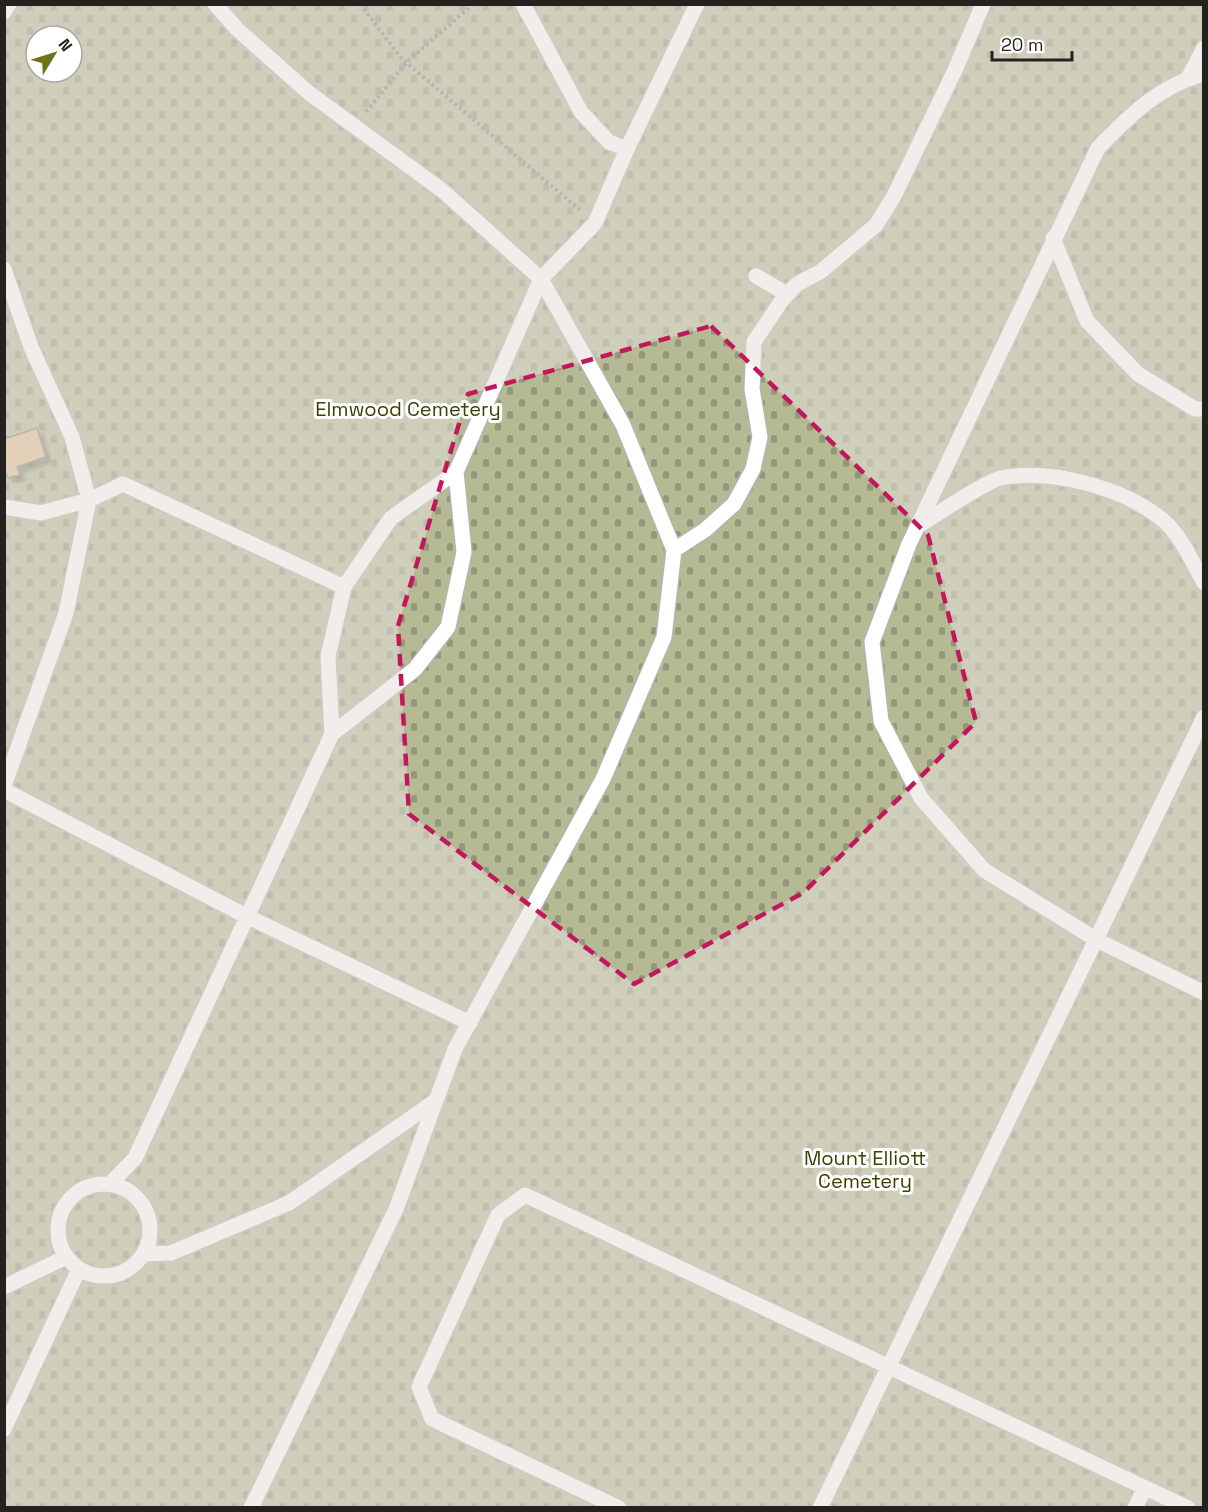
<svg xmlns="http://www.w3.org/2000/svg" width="1208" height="1512" font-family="'Space Grotesk',sans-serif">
  <defs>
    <pattern id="cemetery-stones" width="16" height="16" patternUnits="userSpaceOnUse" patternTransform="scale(1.5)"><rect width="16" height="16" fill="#b5ba95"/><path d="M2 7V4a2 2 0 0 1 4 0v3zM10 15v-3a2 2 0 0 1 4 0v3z" fill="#939779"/></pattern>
    <filter id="shadow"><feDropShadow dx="5.5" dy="5.5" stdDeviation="1.5" flood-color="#0004"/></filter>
  </defs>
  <rect width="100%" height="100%" fill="#e4dfd9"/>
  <path fill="url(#cemetery-stones)" fill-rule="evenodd" d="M 5,5 L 1203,5 L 1203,1507 L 5,1508 ZM 36,36 L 72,36 L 72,72 L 36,72 Z"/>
  <path fill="#e1bf93" stroke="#85807a" stroke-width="1.5" filter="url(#shadow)" d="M 37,428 L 46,457 L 17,467 L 20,475 L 8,478 L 4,468 L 4,439 Z"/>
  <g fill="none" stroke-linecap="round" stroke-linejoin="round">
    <g stroke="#b7b3ad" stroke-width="18">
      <path id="lane" d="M 215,4 L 237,29 L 309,93 L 443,191 L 541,279 L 623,425 L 674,550 L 664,637 L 603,779 L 455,1049 L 396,1209 L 251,1508
        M 523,4 L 581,112 L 609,142 L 627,149
        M 4,12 L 9,4
        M 1204,74 C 1160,85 1128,117 1098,148 L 909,544 L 872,642 L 881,721 L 921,798 L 984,870 L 1097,940 L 1204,993
        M 1188,78 L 1204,48
        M 1053,238 L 1087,321 L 1138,374 L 1195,409 L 1204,409
        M 4,269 L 31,347 L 72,437 L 89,500 L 66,613 L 4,786
        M 756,276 L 787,294
        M 4,507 L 41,513 L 89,500 L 123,484 L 344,587
        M 918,526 C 935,516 984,482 1001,478 C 1051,468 1125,488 1164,521 C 1181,536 1193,563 1204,583
        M 674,550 L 705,530 L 734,504 L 753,469 L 760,437 L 752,389 L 754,342 L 782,300 L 797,284 L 820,272 L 876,225 L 894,196 L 956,68 L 983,4
        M 332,734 L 415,669 L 448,627 L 464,552 L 456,472
        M 4,790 L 246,916 L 470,1023
        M 111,1183 L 135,1158 L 332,734 L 328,656 L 344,587 L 391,518 L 456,472 L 541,279 L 595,223 L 627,149 L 697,4
        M58 1230a46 46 0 1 1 92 0a46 46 0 1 1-92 0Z
        M 144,1254 L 171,1253 L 289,1203 L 434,1102
        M 4,1287 L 66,1257
        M 4,1429 L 79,1269
        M 619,1508 L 432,1419 L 419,1387 L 498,1215 L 525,1195 L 1188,1508
        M 820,1508 L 1204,717
        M 1135,1508 L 1144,1489"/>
    </g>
    <path stroke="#878480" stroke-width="4" stroke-dasharray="3 3" stroke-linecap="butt" d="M 360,4 L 402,59 L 580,210
      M 366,112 L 407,62 L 473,4"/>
    <use href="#lane" stroke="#fff" stroke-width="15"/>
  </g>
  <path d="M0 0H1208V1512H0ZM 711,326 L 928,535 L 976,722 L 803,893 L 634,984 L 409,814 L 398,626 L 468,394 Z" fill="#e4dfd9" fill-opacity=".55" fill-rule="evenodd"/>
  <path fill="none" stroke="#c2185b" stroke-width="4.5" stroke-dasharray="12 8" stroke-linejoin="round" d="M 711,326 L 928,535 L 976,722 L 803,893 L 634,984 L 409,814 L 398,626 L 468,394 Z"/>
  <g text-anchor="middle" stroke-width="6" stroke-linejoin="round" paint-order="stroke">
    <g font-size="20" fill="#3c4101" stroke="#fff">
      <text x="408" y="416">Elmwood Cemetery</text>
      <text x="865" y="1165">Mount Elliott<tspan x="865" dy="23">Cemetery</tspan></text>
    </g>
  </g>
  <rect width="1208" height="1512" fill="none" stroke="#23221f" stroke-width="12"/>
  <g transform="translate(54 54) rotate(52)"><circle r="28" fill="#ffffff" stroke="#a7a7a5" stroke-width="1.5"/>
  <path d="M0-4.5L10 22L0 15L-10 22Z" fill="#6e7219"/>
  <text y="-9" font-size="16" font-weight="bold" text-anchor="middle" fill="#23221f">N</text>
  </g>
  <path d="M992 51v9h80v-9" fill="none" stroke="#23221f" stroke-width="3"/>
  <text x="1001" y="51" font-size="18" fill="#23221f" stroke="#ffffff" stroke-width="4.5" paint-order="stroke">20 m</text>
</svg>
